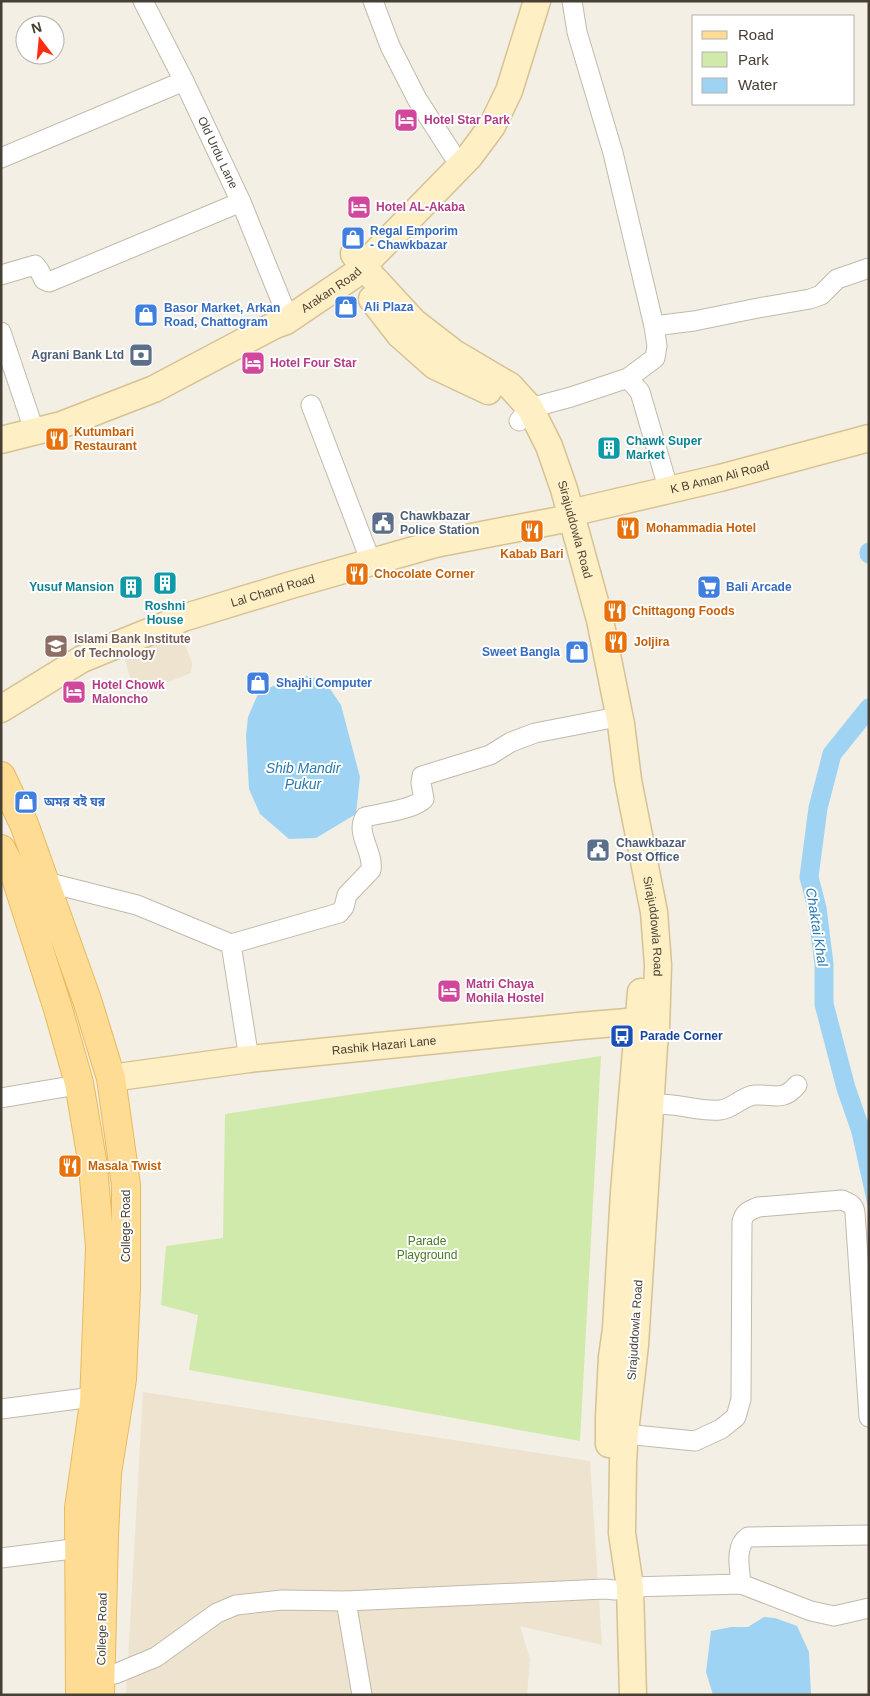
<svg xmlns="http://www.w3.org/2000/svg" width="870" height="1696" font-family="Arial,'Noto Sans Bengali',sans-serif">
  <rect width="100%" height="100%" fill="#f3efe5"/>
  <path fill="#ede3ce" d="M 178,627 L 192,663 L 191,673 L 166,683 L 133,686 L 121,648 Z
    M 143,1392 L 590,1461 L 602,1645 L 520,1626 L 530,1659 L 527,1695 L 126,1695 Z"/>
  <path fill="#d0eaac" d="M 601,1056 L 580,1441 L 189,1370 L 198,1315 L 161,1305 L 166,1246 L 223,1238 L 225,1114 Z"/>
  <path fill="#9fd3f3" d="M 307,676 L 324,680 L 341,705 L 360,777 L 356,814 L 316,838 L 289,839 L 260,814 L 249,789 L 246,736 L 248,717 L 258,694 L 277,684 Z
    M 869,1121 L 869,1212 L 850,1126 Z
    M 764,1617 L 775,1618 L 797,1626 L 809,1652 L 811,1695 L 713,1695 L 706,1672 L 711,1631 L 731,1627 L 748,1627 Z"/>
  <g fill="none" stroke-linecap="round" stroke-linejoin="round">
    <path stroke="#9fd3f3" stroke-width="19" d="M 869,552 L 869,554
      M 869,708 L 832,754 L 818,808 L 809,877 L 817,908 L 824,964 L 824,1004 L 846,1088 L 869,1154"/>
    <g stroke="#c2b9aa" stroke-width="21">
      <g id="street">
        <path id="s1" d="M 143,1 L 184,81 L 241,202 L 284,308"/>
        <path d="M 373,1 L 390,46 L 417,99 L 453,155"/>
        <path d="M 1,158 L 184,81"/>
        <path d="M 1,275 L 35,265 L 39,270 L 44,280 L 49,282 L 241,202"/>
        <path d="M 654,326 L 694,321 L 758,308 L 810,299 L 821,295 L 837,279 L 869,268"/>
        <path d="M 1,332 L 30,418"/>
        <path d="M 628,378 L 640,392 L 669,491"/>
        <path d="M 311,405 L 371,562"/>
        <path d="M 519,421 L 530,408 L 571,397 L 628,378 L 655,358 L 657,346 L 654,326 L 613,153 L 577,32 L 572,1"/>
        <path d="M 46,882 L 137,905 L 231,944 L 339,913 L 344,907 L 347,895 L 371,870 C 374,852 355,833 365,817 C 381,813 413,810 424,799 L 421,783 L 422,776 L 490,755 L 511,742 L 535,733 L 607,719"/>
        <path d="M 231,944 L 249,1059"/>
        <path d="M 1,1098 L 77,1085 L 81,1087"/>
        <path d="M 650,1105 C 673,1101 696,1112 720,1110 C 733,1109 742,1096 755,1095 C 774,1094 783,1102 797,1085"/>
        <path d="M 1,1409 L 85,1398 L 94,1403"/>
        <path d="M 635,1435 L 695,1441 L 721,1429 L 736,1417 L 741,1399 L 742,1222 C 744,1212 749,1211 758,1207 L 842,1200 C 849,1203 854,1204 855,1213 L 869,1417"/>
        <path d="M 1,1558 L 80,1548"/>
        <path d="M 741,1584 C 740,1570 734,1546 748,1537 L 869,1535"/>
        <path d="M 630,1587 L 741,1584 L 811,1611 L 834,1616 L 869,1608"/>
        <path d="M 346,1601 L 362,1695"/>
        <path d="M 101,1673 L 115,1674 L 156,1657 L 217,1613 L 236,1605 L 282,1600 L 346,1601 L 604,1589 L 615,1590"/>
      </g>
    </g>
    <g stroke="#d6c293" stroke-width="29">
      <g id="secondary">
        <path id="s2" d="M 354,254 L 367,271 L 414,322 L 454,353 L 510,386 L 530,408 L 549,446 L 564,489 L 600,620 L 621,724 L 628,780 L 654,912 L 658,965 L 656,1029 L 654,1046 L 635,1345 L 625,1432 L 623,1461 L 622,1533 L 630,1587 L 633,1695"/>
        <path d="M 372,299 L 400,335 L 435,366 L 488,391"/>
        <path id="s3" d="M 1,440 L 61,425 L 154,389 L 275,325 L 286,321 L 354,275 L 469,157 L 492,126 L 509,91 L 537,1"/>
        <path id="s4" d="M 570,513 L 720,478 L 869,438"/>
        <path id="s5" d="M 1,709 L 82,659 L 183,618 L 291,585 L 435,544 L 560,520"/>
        <path id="s6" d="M 111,1078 L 249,1059 L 579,1026 L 639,1021 L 653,1028"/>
        <path d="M 609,1444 L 609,1418 L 612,1357 L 616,1329 L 624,1192 L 641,992"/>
      </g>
    </g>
    <g stroke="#e8ba5e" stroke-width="30">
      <path id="primary" d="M 1,776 L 24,824 L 87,1000 L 111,1078 L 126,1185 L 126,1289 L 122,1379 L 107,1473 L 104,1536 L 100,1695
        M 1,849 L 16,878 L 58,1009 L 79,1083 L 93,1166 L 100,1247 L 94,1403 L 79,1508 L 80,1695"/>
    </g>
    <use href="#street" stroke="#fff" stroke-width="19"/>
    <use href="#secondary" stroke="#ffefc4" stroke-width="26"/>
    <use href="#primary" stroke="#ffdc93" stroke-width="28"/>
  </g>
  <defs>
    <g id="hotel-square" transform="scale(1.25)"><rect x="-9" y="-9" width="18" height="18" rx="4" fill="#d1479c" stroke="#fff"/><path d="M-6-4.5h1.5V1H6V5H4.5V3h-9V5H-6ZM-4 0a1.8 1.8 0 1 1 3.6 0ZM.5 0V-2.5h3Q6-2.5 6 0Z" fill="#fff"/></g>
    <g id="shop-square" transform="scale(1.25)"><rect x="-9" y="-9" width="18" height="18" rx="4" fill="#3f7fe0" stroke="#fff"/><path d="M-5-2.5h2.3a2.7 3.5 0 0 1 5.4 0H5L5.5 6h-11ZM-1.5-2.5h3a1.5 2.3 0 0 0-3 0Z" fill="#fff"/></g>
    <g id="bank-square" transform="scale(1.25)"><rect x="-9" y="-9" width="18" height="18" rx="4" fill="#5c6f8a" stroke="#fff"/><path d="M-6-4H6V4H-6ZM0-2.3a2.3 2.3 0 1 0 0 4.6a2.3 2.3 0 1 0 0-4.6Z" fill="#fff"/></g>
    <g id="restaurant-square" transform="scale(1.25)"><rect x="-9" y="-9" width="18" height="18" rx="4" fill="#e8710a" stroke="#fff"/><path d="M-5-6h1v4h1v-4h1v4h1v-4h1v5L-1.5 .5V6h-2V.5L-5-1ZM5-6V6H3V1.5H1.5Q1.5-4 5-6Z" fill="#fff"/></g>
    <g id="building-square" transform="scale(1.25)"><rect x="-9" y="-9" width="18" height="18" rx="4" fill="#0f9aa8" stroke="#fff"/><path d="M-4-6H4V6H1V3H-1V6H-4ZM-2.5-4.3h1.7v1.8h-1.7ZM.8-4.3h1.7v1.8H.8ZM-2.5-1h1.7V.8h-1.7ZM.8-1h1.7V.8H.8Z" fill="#fff"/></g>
    <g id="civic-square" transform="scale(1.25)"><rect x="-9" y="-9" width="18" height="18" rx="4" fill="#5c6f8a" stroke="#fff"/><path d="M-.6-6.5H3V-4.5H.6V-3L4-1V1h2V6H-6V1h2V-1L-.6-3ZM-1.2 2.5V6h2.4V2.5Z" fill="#fff"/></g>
    <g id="supermarket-square" transform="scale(1.25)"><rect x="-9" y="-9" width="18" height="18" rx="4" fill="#3f7fe0" stroke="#fff"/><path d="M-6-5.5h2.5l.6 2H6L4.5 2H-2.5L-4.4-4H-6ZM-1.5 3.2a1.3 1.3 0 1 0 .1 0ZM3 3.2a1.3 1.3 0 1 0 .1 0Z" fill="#fff"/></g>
    <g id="university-square" transform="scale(1.25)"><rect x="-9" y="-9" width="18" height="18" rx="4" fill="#8d6e63" stroke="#fff"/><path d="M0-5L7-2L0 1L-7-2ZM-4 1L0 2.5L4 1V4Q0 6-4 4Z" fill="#fff"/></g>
    <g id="bus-square" transform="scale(1.25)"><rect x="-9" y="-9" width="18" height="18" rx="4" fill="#1a4fb4" stroke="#fff"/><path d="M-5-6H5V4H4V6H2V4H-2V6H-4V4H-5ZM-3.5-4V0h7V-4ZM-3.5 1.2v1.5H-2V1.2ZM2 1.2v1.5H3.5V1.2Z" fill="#fff"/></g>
  </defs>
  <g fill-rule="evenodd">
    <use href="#hotel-square" x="406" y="120"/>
    <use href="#hotel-square" x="359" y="207"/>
    <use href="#shop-square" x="353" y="238"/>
    <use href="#shop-square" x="346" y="307"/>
    <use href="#shop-square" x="146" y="315"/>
    <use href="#bank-square" x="141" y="355"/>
    <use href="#hotel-square" x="253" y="363"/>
    <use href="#restaurant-square" x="57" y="439"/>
    <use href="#building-square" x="609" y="448"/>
    <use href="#civic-square" x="383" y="523"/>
    <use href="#restaurant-square" x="628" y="528"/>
    <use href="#restaurant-square" x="532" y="531"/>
    <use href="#restaurant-square" x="357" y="574"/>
    <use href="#building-square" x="165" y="583"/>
    <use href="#building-square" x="131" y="587"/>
    <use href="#supermarket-square" x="709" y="587"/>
    <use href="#restaurant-square" x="615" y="611"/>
    <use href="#restaurant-square" x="616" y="642"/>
    <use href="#university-square" x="56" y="646"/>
    <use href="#shop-square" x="577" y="652"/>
    <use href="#shop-square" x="258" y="683"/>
    <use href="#hotel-square" x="74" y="692"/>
    <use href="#shop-square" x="26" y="802"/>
    <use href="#civic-square" x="598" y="850"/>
    <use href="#hotel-square" x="449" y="991"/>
    <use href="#bus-square" x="622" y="1036"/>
    <use href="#restaurant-square" x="70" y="1166"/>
  </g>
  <g text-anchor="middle" stroke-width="4" stroke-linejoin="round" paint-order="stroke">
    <g font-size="12" font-weight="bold" fill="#b23c85" stroke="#fff" text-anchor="start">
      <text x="424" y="124">Hotel Star Park</text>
      <text x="376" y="211">Hotel AL-Akaba</text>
      <text x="270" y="367">Hotel Four Star</text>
      <text x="92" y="689">Hotel Chowk<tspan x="92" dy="14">Maloncho</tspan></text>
      <text x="466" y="988">Matri Chaya<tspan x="466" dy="14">Mohila Hostel</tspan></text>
    </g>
    <g font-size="12" fill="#463f34" stroke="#fff">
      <text dy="4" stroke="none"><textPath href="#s1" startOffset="169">Old Urdu Lane</textPath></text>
      <text dy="4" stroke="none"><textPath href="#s3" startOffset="365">Arakan Road</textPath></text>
      <text dy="4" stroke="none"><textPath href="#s4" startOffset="154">K B Aman Ali Road</textPath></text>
      <text dy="4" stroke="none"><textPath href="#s2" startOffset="366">Sirajuddowla Road</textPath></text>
      <text dy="4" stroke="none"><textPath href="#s5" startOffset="298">Lal Chand Road</textPath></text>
      <text dy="4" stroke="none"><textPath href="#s2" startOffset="771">Sirajuddowla Road</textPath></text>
      <text dy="4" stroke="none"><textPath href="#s6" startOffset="275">Rashik Hazari Lane</textPath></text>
      <text transform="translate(126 1226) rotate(-90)" y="4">College Road</text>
      <text transform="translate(635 1330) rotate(-86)" y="4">Sirajuddowla Road</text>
      <text transform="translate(102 1629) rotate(-89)" y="4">College Road</text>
    </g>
    <g font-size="12" font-weight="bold" fill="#366cbe" stroke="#fff" text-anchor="start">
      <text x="370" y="235">Regal Emporim<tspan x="370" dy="14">- Chawkbazar</tspan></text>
      <text x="364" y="311">Ali Plaza</text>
      <text x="164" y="312">Basor Market, Arkan<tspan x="164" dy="14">Road, Chattogram</tspan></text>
      <text x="726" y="591">Bali Arcade</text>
      <text x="560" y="656" text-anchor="end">Sweet Bangla</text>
      <text x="276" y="687">Shajhi Computer</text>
      <text x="44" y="806">অমর বই ঘর</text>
    </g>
    <g font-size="12" font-weight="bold" fill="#4e5e75" stroke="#fff" text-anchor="start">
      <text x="124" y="359" text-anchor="end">Agrani Bank Ltd</text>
      <text x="400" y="520">Chawkbazar<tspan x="400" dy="14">Police Station</tspan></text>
      <text x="616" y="847">Chawkbazar<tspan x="616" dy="14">Post Office</tspan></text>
    </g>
    <g font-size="12" font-weight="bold" fill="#c56008" stroke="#fff" text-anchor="start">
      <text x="74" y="436">Kutumbari<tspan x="74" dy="14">Restaurant</tspan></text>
      <text x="646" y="532">Mohammadia Hotel</text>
      <text x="532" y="558" text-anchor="middle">Kabab Bari</text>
      <text x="374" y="578">Chocolate Corner</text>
      <text x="632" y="615">Chittagong Foods</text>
      <text x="634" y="646">Joljira</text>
      <text x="88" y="1170">Masala Twist</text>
    </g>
    <g font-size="12" font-weight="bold" fill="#0d838f" stroke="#fff" text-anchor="start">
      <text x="626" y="445">Chawk Super<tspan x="626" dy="14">Market</tspan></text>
      <text x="114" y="591" text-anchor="end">Yusuf Mansion</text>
      <text x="165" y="610" text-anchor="middle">Roshni<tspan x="165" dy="14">House</tspan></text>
    </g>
    <g font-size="12" font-weight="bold" fill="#785e54" stroke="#fff" text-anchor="start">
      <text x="74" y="643">Islami Bank Institute<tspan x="74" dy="14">of Technology</tspan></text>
    </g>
    <g font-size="12" font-weight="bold" fill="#164399" stroke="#fff" text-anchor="start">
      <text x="640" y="1040">Parade Corner</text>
    </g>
    <g font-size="12" fill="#487a25" stroke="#fff">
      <text x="427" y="1245">Parade<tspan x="427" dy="14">Playground</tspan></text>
    </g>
    <g font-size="14" font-style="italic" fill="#287aae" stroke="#fff">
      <text x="303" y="773">Shib Mandir<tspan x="303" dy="16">Pukur</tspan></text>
      <text transform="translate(817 927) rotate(81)" y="5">Chaktai Khal</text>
    </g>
  </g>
  <rect width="870" height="1696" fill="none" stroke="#463f34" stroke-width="5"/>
  <rect x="692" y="15" width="162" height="90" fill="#ffffff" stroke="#b5b2ae"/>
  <rect x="702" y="31" width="25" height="8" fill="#ffdc93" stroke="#b5b2ae"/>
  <text x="738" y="40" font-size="15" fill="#463f34">Road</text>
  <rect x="702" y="52" width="25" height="15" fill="#d0eaac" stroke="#b5b2ae"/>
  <text x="738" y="65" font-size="15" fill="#463f34">Park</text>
  <rect x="702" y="78" width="25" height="15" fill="#9fd3f3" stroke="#b5b2ae"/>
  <text x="738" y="90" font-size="15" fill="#463f34">Water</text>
  <g transform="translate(40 40) rotate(344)"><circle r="24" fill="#ffffff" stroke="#b5b2ae"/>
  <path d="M0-4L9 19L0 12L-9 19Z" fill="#ff2c11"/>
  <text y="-8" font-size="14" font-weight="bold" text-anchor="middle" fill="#463f34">N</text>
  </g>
</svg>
